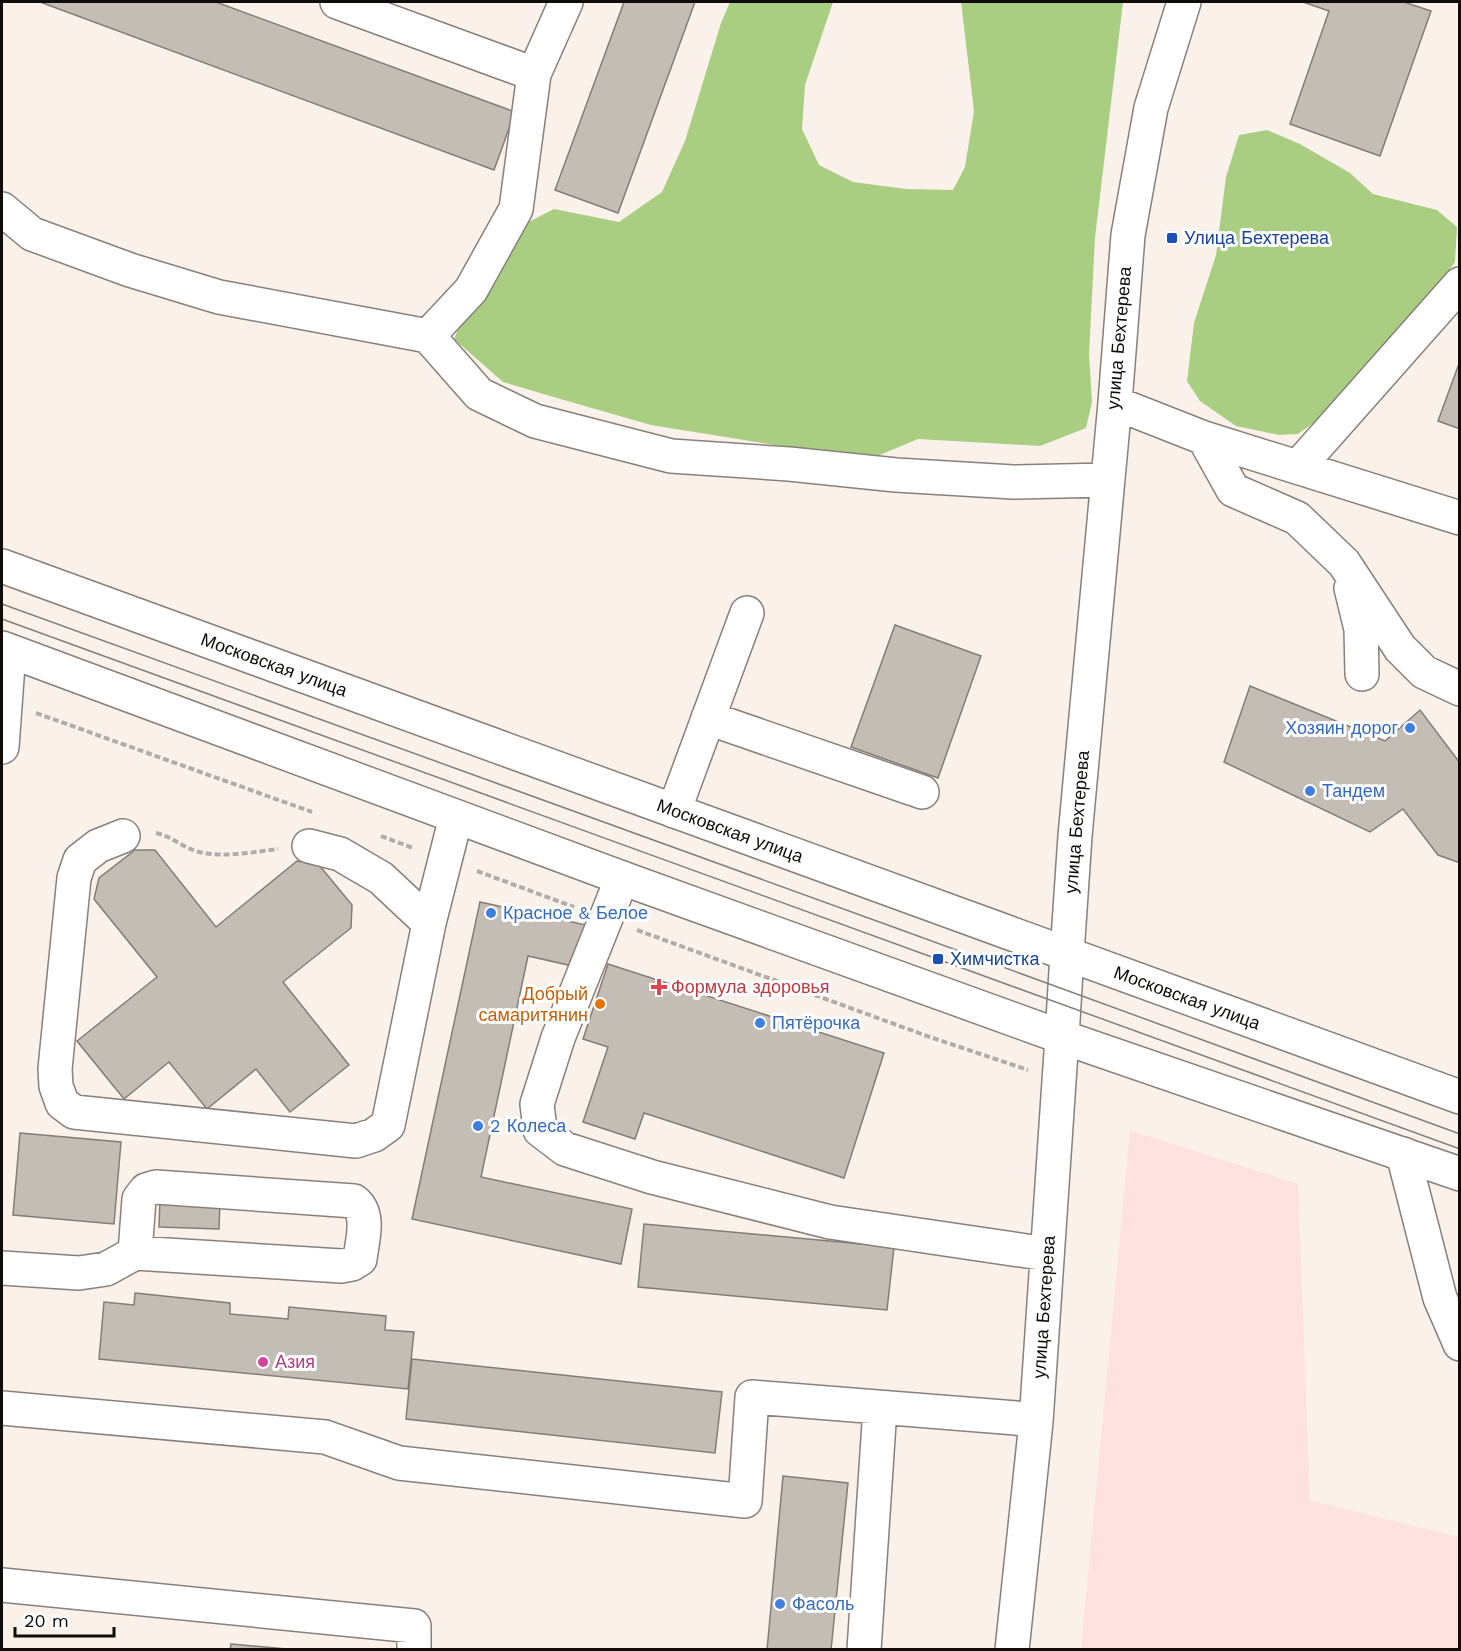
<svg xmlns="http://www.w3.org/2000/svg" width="1461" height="1651" font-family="'Work Sans',sans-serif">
  <rect width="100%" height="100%" fill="#fbf1eb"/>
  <path fill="#fde2e1" d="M 1130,1130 L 1298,1184 L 1310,1500 L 1459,1537 L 1459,1649 L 1081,1649 Z"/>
  <path fill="#a9ce81" d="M 730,2 L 833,2 L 805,85 L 802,129 L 819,165 L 853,182 L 906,189 L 953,190 L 965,167 L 974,111 L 961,2 L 1123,2 L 1095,238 L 1089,354 L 1092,402 L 1086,428 L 1040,446 L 918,439 L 868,460 L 651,425 L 557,398 L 503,382 L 454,339 L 473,296 L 513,230 L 554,209 L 619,222 L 662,192 L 685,141 L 721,23 Z
    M 1267,130 L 1300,144 L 1350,173 L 1373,194 L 1437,210 L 1457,227 L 1455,262 L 1375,369 L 1323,416 L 1298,434 L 1279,435 L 1236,426 L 1200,401 L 1187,381 L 1194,323 L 1216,255 L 1226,177 L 1239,135 Z"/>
  <path fill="#c4bdb6" stroke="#847d77" stroke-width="1.5" d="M 40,2 L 216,2 L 515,112 L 494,170 Z
    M 624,2 L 695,2 L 618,213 L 555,190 Z
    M 1303,2 L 1404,2 L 1431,11 L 1380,156 L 1290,124 L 1329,11 Z
    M 1460,361 L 1460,429 L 1438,421 Z
    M 895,625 L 981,656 L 938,778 L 851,747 Z
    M 1250,686 L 1385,741 L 1420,710 L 1460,763 L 1460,863 L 1438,855 L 1403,809 L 1370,832 L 1224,762 Z
    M 135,850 L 155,850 L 216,927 L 297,861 L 319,865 L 352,905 L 351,928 L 283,982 L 349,1065 L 290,1112 L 256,1069 L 207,1109 L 169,1062 L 124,1099 L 77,1041 L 157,977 L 94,899 L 99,878 Z
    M 480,902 L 586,925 L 577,967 L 528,956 L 481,1177 L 632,1209 L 621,1264 L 412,1219 Z
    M 608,964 L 884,1053 L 844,1178 L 644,1113 L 635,1139 L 583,1122 L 608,1047 L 583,1039 Z
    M 20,1133 L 121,1142 L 114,1224 L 13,1215 Z
    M 160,1199 L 220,1201 L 219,1229 L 159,1227 Z
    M 644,1224 L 894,1247 L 887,1310 L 638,1287 Z
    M 135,1293 L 230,1303 L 230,1314 L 288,1319 L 289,1307 L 386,1316 L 385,1330 L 414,1332 L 408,1389 L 99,1359 L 104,1302 L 134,1305 Z
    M 412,1359 L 722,1392 L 715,1453 L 406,1419 Z
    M 783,1476 L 848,1483 L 831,1650 L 767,1650 Z
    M 231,1644 L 298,1650 L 230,1650 Z"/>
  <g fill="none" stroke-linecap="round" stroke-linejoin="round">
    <g stroke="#88807b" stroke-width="36">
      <path id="minor" d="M 337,2 L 534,74
        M 2,209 L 32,234 L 130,270 L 219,297 L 428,336 L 479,394 L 535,421 L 671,456 L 789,464 L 896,475 L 1013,482 L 1107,480
        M 428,336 L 471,290 L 516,209 L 534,74 L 566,2
        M 1115,403 L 1204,438 L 1460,518
        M 1204,438 L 1233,490 L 1297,518 L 1344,563 L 1400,648 L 1424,672 L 1460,689
        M 1298,467 L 1460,284
        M 1351,588 L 1361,629 L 1362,674
        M 708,718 L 922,792
        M 2,747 L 9,651
        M 674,811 L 747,613
        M 123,836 L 98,846 L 80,860 L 74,878 L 55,1069 L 56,1086 L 62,1103 L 74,1112 L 356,1141 L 374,1135 L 388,1125 L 429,923 L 456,817
        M 309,846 L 340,854 L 381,878 L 429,923
        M 622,878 L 558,1038 L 537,1104 L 540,1130 L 565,1149 L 652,1177 L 830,1222 L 1047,1254
        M 1067,954 L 1075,836 L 1115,403 L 1128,235 L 1151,108 L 1184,2
        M 1403,1154 L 1440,1298 L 1460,1344
        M 2,1268 L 79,1273 L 106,1269 L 135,1253 L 341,1266 L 352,1264 L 360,1259 C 362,1241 371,1214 354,1201 L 156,1187 L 146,1190 L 139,1199 L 135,1253
        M 2,1408 L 325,1437 L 399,1463 L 745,1501 L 752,1397 L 1016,1418 L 1036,1422
        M 2,1585 L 414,1626 L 414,1650
        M 864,1650 L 880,1408
        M 1012,1650 L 1036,1422 L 1062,1037"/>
    </g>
    <g stroke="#88807b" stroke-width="36">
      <path id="major" d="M 2,566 L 1460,1097
        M 2,648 L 622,878 L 1062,1037 L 1460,1174
        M 1062,1037 L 1067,954"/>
    </g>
    <path stroke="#b3aba7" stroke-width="4" stroke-dasharray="6 3" stroke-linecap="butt" d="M 36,713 L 312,812
      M 156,833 C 172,836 183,848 199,852 C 224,858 253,852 278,849
      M 381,836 L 413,848
      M 477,871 L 574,907
      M 637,930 L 927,1036 L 1028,1070"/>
    <use href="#minor" stroke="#fff" stroke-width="33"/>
    <use href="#major" stroke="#fff" stroke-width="33"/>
    <path stroke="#857f7b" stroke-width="1.5" d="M 2,604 L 896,928 L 1460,1134
      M 2,619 L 1460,1149"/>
  </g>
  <g fill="#1a4fb4" stroke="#fff" stroke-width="2">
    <rect x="1166" y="232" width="12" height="12" rx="3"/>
    <rect x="932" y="953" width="12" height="12" rx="3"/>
  </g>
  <g fill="#3f7fe0" stroke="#fff" stroke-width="2">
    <circle cx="1410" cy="728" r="6"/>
    <circle cx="1310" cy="791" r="6"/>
    <circle cx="491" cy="913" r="6"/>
    <circle cx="760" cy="1023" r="6"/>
    <circle cx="478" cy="1126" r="6"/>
    <circle cx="780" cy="1604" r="6"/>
  </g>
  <path fill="#e0444e" stroke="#fff" stroke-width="2" d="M656 978h6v6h6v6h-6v6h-6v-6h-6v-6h6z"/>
  <circle fill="#e8710a" stroke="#fff" stroke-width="2" cx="600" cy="1004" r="6"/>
  <circle fill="#d1479c" stroke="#fff" stroke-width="2" cx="263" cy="1362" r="6"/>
  <g text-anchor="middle" stroke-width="6" stroke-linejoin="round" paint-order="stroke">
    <g font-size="18" fill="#164399" stroke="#fff" text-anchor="start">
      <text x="1184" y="244">Улица Бехтерева</text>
      <text x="950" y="965">Химчистка</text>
    </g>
    <g font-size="18" fill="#0f0c0a" stroke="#fff">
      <text transform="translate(1119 338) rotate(-85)" y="6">улица Бехтерева</text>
      <text transform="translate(274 665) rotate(20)" y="6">Московская улица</text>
      <text transform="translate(1077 822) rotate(-85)" y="6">улица Бехтерева</text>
      <text transform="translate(730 831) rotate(20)" y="6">Московская улица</text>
      <text transform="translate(1187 998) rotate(20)" y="6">Московская улица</text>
      <text transform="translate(1044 1307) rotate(-86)" y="6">улица Бехтерева</text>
    </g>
    <g font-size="18" fill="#366cbe" stroke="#fff" text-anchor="start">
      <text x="1398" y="734" text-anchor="end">Хозяин дорог</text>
      <text x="1322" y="797">Тандем</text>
      <text x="503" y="919">Красное &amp; Белое</text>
      <text x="772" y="1029">Пятёрочка</text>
      <text x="490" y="1132">2 Колеса</text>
      <text x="792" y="1610">Фасоль</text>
    </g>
    <g font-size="18" fill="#be3a42" stroke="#fff" text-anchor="start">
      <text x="671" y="993">Формула здоровья</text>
    </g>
    <g font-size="18" fill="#c56008" stroke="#fff" text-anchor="end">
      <text x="588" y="1000">Добрый<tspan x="588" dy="21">самаритянин</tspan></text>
    </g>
    <g font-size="18" fill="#b23c85" stroke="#fff" text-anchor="start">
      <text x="275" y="1368">Азия</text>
    </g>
  </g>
  <rect width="1461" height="1651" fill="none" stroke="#0f0c0a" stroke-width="6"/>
  <path d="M15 1627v9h99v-9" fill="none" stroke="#0f0c0a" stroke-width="3"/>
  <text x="24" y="1627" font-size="18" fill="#0f0c0a" stroke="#ffffff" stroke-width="4.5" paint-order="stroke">20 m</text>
</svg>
